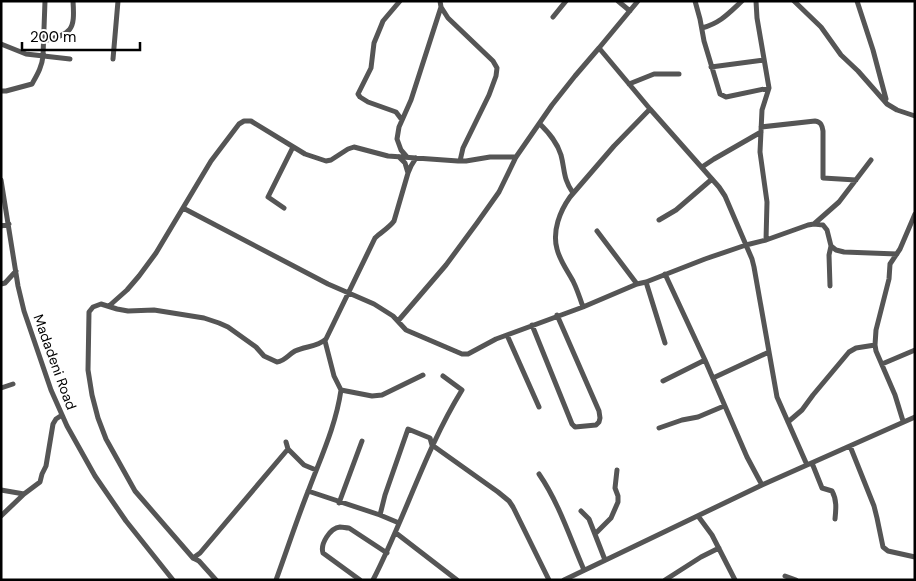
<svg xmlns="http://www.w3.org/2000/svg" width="916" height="581" font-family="'DM Sans',sans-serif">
  <rect width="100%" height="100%" fill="#fff"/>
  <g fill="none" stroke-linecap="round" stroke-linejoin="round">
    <path stroke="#555" stroke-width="5" d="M 400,1 L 383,21 L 381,26 L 374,43 L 371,68 L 358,94 L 360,97 L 368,102 L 396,112 L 402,120
      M 440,1 L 441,7 L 448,18 L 493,61 L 497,68 L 496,76 L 489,95 L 463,148 L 460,161
      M 618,1 L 630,11
      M 638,1 L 599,48 L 650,109 L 719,187 L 725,196 L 752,259 L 754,267 L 777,397 L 807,465
      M 695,1 L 700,19 L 704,41 L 720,94 L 726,97 L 769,88
      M 756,1 L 757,18 L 769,88 L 762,110 L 760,152 L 767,202 L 766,240
      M 794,1 L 821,27 L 841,55 L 858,71 L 887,104 L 897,110 L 915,116
      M 857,1 L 873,50 L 886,99
      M 553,17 L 566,1
      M 702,28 C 720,23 728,14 742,1
      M 44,41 C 72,33 75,31 73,1
      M 1,44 L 26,54 L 70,59
      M 113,59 L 118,1
      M 711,67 L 764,60
      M 629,84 L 654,74 L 679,74
      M 1,91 L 6,91 L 32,84 C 37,75 42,67 43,56 L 45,1
      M 540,124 C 549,133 557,142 561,155 C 565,170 563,179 573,193
      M 761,127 L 815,121 C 821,122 822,125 823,131 L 823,178 L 856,180
      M 399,157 L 405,163 L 408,173
      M 407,157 L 401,150 L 397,139 L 399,127 L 411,100 L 441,7
      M 702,167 L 714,159 L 761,132
      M 1,180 L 18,286 L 24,311 L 51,390 L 67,426 L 95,476 L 126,521 L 173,580
      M 183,208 L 328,284 L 374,304 L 393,316 L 406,330 L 462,354 L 468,354 L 496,339 L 583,307 L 637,284 L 646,282 L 705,259 L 746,245 L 766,240 L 808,225 L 814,224 L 823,225 L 827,230 L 831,246 L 836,250 L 844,252 L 897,254
      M 284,208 L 268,197 L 293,147
      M 659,220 L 676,210 L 712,179
      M 814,224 L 839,202 L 871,160
      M 1,226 L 9,224
      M 597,231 L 637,284
      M 665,274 L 705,360 L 747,457 L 762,485
      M 646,282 L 665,343
      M 1,284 L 5,283 L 16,271
      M 830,286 L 829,255 L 831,246
      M 109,306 L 127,290 L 139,276 L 156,253 L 211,161 L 239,124 L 244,121 L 251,121 L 305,154 L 326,161 L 331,160 L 348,149 L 354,147 L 388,156 L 458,161 L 466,161 L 490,157 L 516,157
      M 583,307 C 580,298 577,289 573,281 C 567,270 560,261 557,249 C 552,231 560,211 570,197 L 614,146 L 650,109
      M 398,321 L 446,265 L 477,223 L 499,192 L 516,157 L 552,105 L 575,76 L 599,48
      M 532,325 L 572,424 L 575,427 L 596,425 L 599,422 L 600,418 L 599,411 L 557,315
      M 507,335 L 539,407
      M 325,341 L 334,376 L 341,390 L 372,396 L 382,395 L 423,375
      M 882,364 L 915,350
      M 713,378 L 769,352
      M 663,381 L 705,360
      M 1,388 L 13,384
      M 903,421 L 895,395 L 876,351 L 875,345 L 876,330 L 889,279 L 890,264 L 900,249 L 915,214
      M 788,422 L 802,410 L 813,395 L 849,352 L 856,348 L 875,345
      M 659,428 L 682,420 L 698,417 L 724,406
      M 850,446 L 874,506 L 877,518 L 883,547 L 888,551 L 915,557
      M 288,449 L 304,465 L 316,470
      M 812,463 L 822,488 L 832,491 C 837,500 836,509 835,519
      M 539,474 C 559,503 570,538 584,570
      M 1,490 L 24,494 L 40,482 L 42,474 L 46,466 L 53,424 L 56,419 L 62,415
      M 308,491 L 380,515 L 399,523
      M 339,503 L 362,441
      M 581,511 L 589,519 L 605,560
      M 380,515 L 385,495 L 408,429 L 430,438 L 432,445 L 498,492 L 509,501 L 513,507 L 549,580
      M 1,516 L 24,494
      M 698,516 L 712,535 L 735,580
      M 396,533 L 457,580
      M 595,534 L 611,518 L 618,502 L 618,496 L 615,488 L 617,470
      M 193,558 L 200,553 L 288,449 L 286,442
      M 785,576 L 796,580
      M 216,580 L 199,561 L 193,558 L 135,491 L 106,439 L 98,418 L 92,395 L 88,370 L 89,312 L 93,307 L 101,304 L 117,309 L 128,311 L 154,310 L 204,318 L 219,323 L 228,327 L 256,347 L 264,356 L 277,362 C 285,361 288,355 295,351 C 305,346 318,347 326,339 L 375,238 C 381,232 389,228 394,221 L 408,173 L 411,166 L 416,158
      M 276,580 C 287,550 297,519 309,489 C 321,457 336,425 341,390
      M 360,580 L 323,553 C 320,544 330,528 340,527 C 343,527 346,528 349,528 L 387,553
      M 373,580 C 405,518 425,450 462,390 L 443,376
      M 564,580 L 762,485 L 915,417
      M 665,580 L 701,557 L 719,548"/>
  </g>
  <g text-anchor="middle" stroke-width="4" stroke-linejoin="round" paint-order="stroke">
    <g font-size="14" fill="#000" stroke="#fff">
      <text transform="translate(55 362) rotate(70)" y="5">Madadeni Road</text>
    </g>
  </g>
  <rect width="916" height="581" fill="none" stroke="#000000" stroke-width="5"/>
  <path d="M22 42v8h118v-8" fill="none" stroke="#000000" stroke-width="2.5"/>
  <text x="30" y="42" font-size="15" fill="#000000" stroke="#ffffff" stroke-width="4" paint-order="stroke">200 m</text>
</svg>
